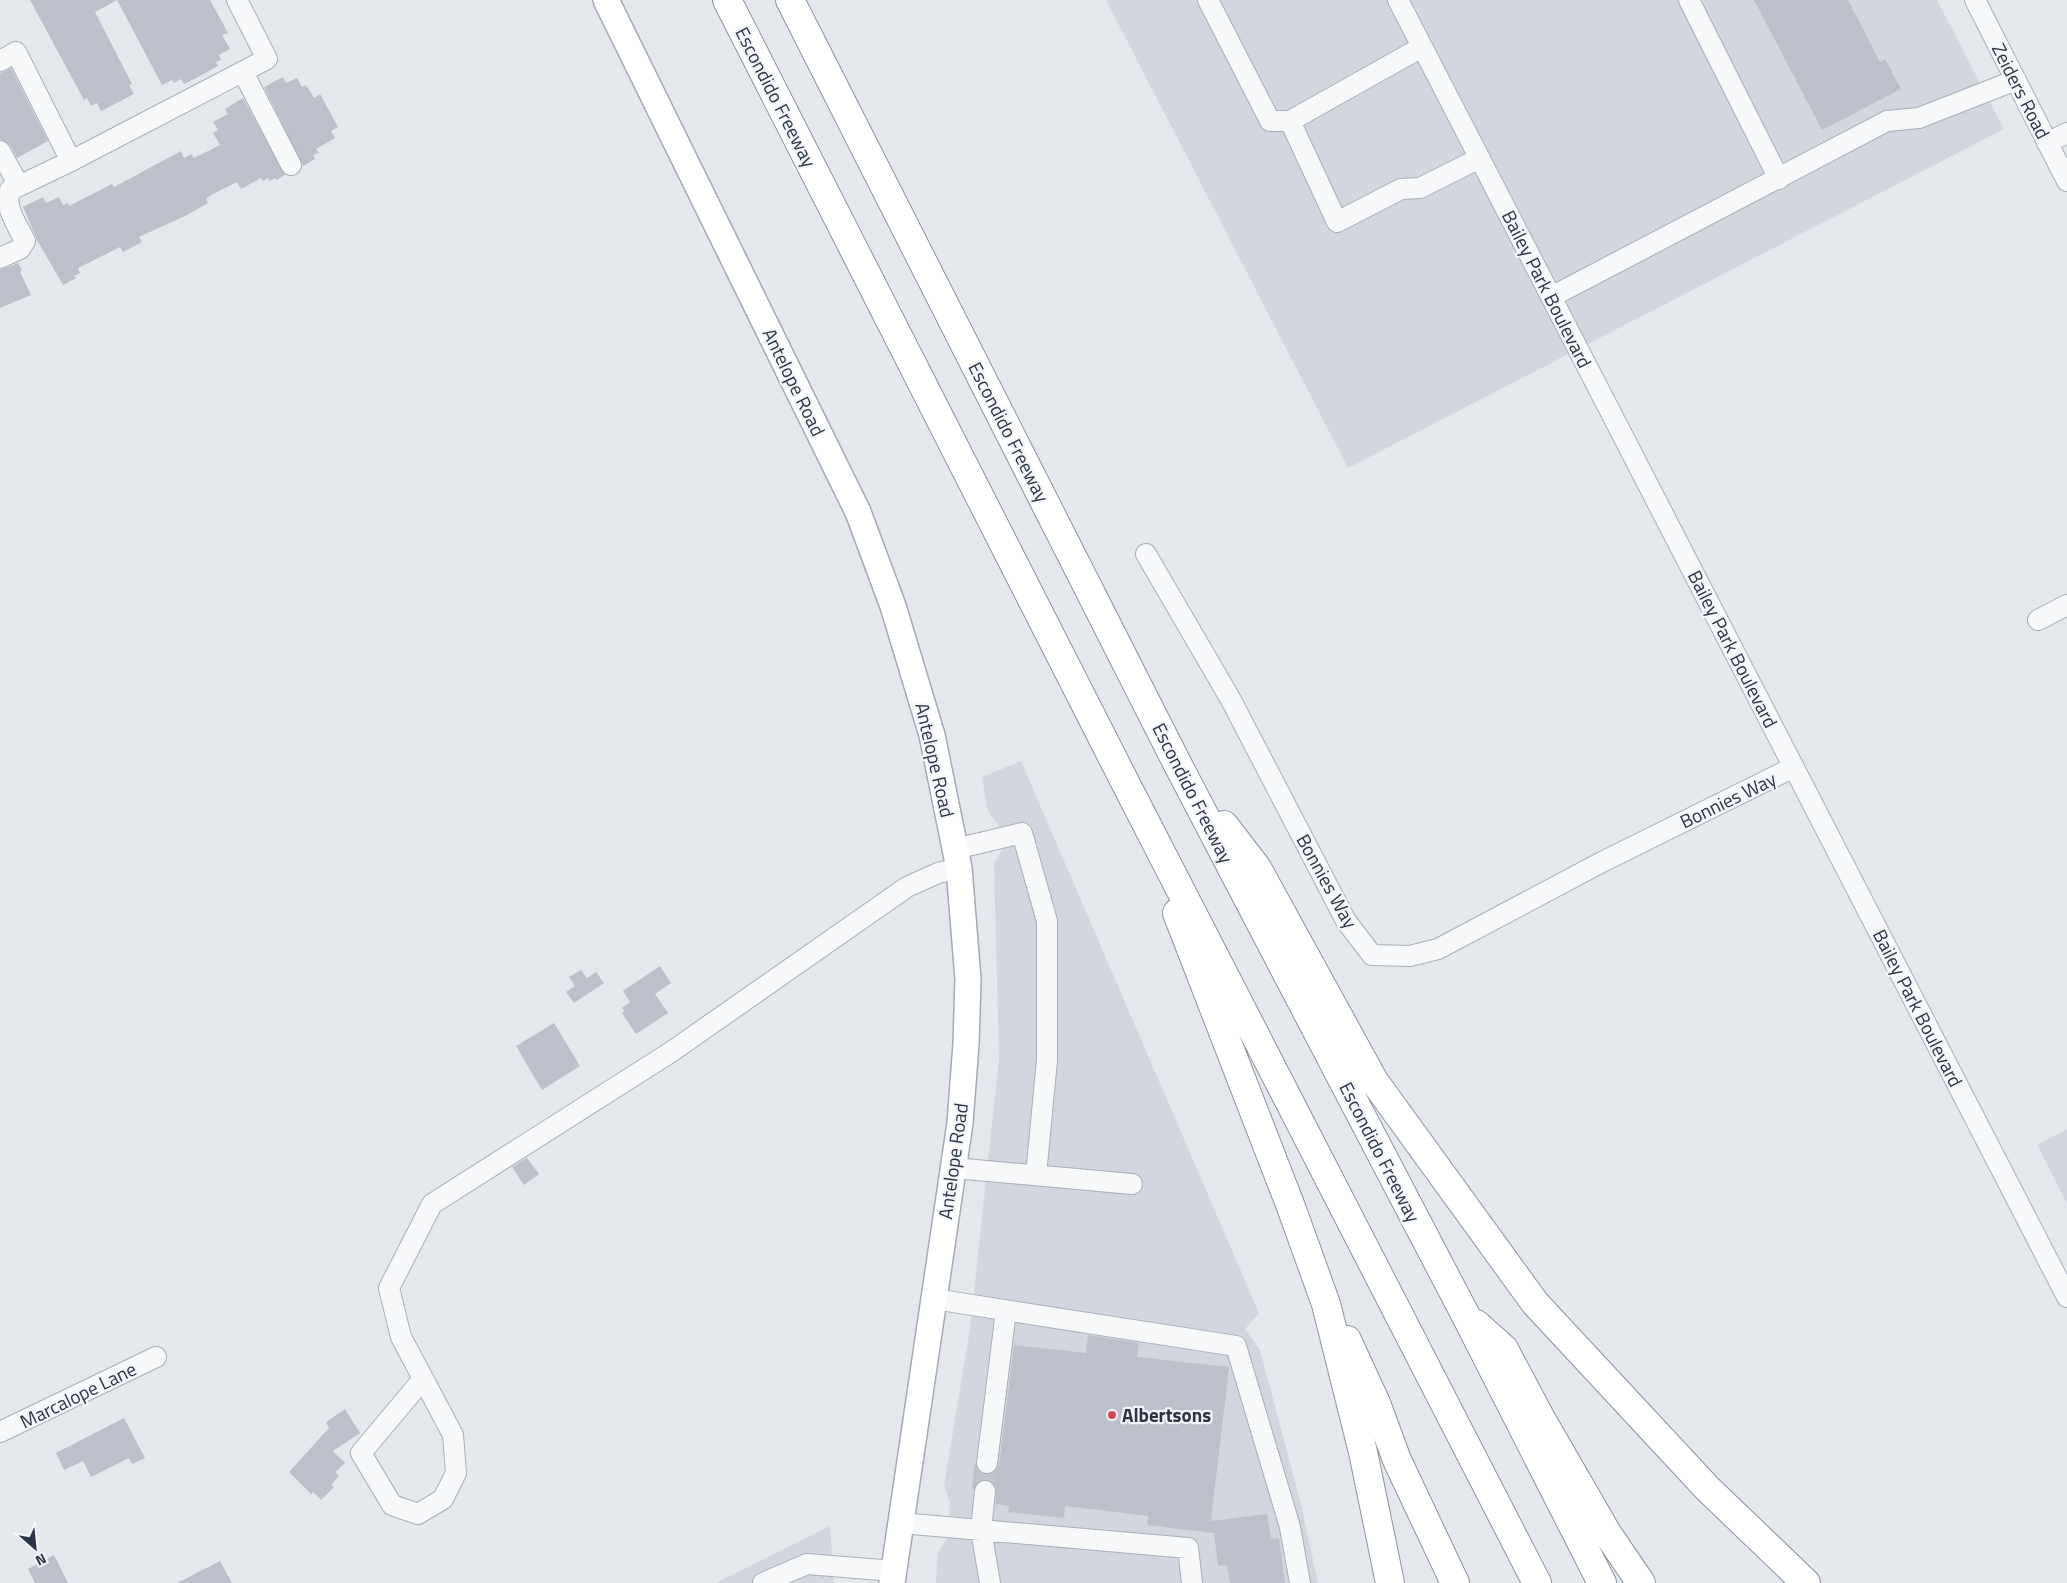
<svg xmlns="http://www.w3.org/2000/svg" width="2067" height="1583" font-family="'Titillium Web',sans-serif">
  <rect width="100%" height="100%" fill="#e4e7ec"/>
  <path fill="#d2d6de" d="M 1106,0 L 1937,0 L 2004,129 L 1348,468 Z
    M 1021,761 L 1259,1313 L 1245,1329 L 1260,1350 L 1301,1504 L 1318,1583 L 936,1583 L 938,1552 L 947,1539 L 950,1503 L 944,1486 L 970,1329 L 999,1059 L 994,863 L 1004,847 L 998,824 L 988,812 L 982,777 Z
    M 2067,1129 L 2067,1204 L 2037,1145 Z
    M 830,1526 L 834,1583 L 716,1583 Z"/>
  <path fill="#bbc0ca" d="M 30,0 L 210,0 L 228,33 L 222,35 L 230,49 L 219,55 L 221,60 L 216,62 L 218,66 L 196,78 L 184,84 L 181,79 L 174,83 L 172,80 L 162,85 L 117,0 L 95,12 L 132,84 L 129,85 L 134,94 L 101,111 L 97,103 L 91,106 L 87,98 L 84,100 Z
    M 1754,0 L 1848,0 L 1880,62 L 1885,59 L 1901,89 L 1822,130 Z
    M 11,68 L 48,141 L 17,158 L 10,145 L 0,139 L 0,73 Z
    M 283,77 L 286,83 L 297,78 L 302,87 L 306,85 L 314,98 L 320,94 L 338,127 L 331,131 L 335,138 L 316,149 L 319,153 L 313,155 L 315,159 L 303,166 L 264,87 Z
    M 243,98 L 285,175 L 276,180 L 275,178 L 270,181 L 268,178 L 263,181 L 261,178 L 241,189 L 237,182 L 211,195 L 206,199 L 208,203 L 187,215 L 139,237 L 142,242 L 123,252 L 120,247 L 78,268 L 80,273 L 74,276 L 76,278 L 63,285 L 37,240 L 23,207 L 43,197 L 46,203 L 59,197 L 63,205 L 68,203 L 69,206 L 112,184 L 114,187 L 181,151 L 184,158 L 191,154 L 194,158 L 220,145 L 213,133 L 218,130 L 213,122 L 228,114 L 225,109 Z
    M 18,263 L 22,270 L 20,272 L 31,295 L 0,308 L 0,270 Z
    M 660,966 L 671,983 L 655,994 L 668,1013 L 636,1034 L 622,1013 L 625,1011 L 622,1008 L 630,1002 L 623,991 Z
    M 581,970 L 587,978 L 596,972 L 604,983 L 574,1003 L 566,992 L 575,986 L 569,977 Z
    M 554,1023 L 580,1066 L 542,1090 L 516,1046 Z
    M 527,1158 L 539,1174 L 524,1185 L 512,1167 Z
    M 1088,1335 L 1139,1343 L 1137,1357 L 1229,1367 L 1211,1521 L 1267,1514 L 1271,1539 L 1279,1538 L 1285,1583 L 1230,1583 L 1227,1565 L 1218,1566 L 1214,1533 L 1147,1525 L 1148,1516 L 1065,1506 L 1064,1518 L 1008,1512 L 1009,1506 L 996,1504 L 996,1487 L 992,1481 L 981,1480 L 972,1490 L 975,1463 L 979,1472 L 986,1475 L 992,1474 L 999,1465 L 1014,1345 L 1086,1353 Z
    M 345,1409 L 360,1433 L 333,1451 L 345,1463 L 335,1472 L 339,1476 L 331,1485 L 334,1487 L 321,1500 L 313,1492 L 311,1494 L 289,1472 L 329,1428 L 326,1422 Z
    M 124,1418 L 145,1458 L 132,1464 L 129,1458 L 91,1477 L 83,1461 L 64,1470 L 56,1453 Z
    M 54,1555 L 68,1583 L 35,1583 L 28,1569 Z
    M 220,1561 L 232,1583 L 177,1583 Z"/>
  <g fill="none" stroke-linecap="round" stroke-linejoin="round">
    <path stroke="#bfc3cb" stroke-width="20" stroke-dasharray="20 10" stroke-linecap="butt" d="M 985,1491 L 987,1463"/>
    <g stroke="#a9aeb7" stroke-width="22">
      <path id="minor" d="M 1208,0 L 1270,121 L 1290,121 L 1337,222 L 1401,189 L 1420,188 L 1480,158
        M 1398,0 L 2067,1297
        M 1689,0 L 1779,179
        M 1975,0 L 2067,181
        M 0,61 L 16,52 L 71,161 L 267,59 L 237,0
        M 243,72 L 291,165
        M 1290,121 L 1422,47
        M 2047,143 L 2067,133
        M 0,151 L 19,186 L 71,161
        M 0,258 L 20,249 L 25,241 C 17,224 4,208 10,190 L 19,186
        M 1551,297 L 1887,121 L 1919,118 L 2016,80
        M 1146,554 L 1231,700 L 1346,921 L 1372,955 L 1410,956 L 1438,949 L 1602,862 L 1794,767
        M 2038,620 L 2067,605
        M 955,849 L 1022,833 L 1047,921 L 1047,1060 L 1036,1175
        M 954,1168 L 1132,1184
        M 934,1299 L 1236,1346 L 1290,1527 L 1300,1583
        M 423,1379 L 361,1453 L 392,1505 L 418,1514 L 443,1499 L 456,1473 L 453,1435 L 401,1337 L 389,1288 L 432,1204 L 671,1052 L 907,887 L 938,873 L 959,868
        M 0,1432 L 156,1357
        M 987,1463 L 1006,1311
        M 985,1491 L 981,1530 L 990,1583
        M 901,1523 L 1188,1548 L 1192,1583
        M 763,1583 L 807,1564 L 894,1571"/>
    </g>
    <g stroke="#a3abb8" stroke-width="28">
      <path id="major" d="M 606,0 L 858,512 L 893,606 L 932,735 L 959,868 L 968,979 L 966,1044 L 960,1123 L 892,1583"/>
    </g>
    <g stroke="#8b94a3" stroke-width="30">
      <path id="highway" d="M 727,0 L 1128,788 L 1537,1583
        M 790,0 L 1178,765 L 1466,1316 L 1602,1583
        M 1224,825 L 1257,868 L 1374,1081 L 1535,1303 L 1707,1488 L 1806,1583
        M 1177,913 L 1291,1207 L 1326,1304 L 1363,1452 L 1390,1583
        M 1476,1324 L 1504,1349 L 1540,1417 L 1607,1533 L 1641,1583
        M 1347,1340 L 1376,1403 L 1397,1460 L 1455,1583"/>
    </g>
    <use href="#minor" stroke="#f7f8fa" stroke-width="20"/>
    <use href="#major" stroke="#fff" stroke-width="25"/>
    <use href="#highway" stroke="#fff" stroke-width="28"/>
  </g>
  <circle fill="#d1495b" stroke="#f4f6f9" stroke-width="2" cx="1112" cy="1415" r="5"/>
  <g text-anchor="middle" stroke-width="4.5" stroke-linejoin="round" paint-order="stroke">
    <g font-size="19" fill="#2b3445" stroke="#f4f6f9">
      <text transform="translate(2021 91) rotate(63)" y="7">Zeiders Road</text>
      <text transform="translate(776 97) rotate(63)" y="7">Escondido Freeway</text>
      <text transform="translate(1547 289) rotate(63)" y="7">Bailey Park Boulevard</text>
      <text transform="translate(794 382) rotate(64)" y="7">Antelope Road</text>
      <text transform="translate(1009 432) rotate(63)" y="7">Escondido Freeway</text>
      <text transform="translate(1733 649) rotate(63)" y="7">Bailey Park Boulevard</text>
      <text transform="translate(935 760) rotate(77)" y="7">Antelope Road</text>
      <text transform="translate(1193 793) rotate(63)" y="7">Escondido Freeway</text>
      <text transform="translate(1728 800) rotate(-26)" y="7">Bonnies Way</text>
      <text transform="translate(1327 881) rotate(61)" y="7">Bonnies Way</text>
      <text transform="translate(1918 1008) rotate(63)" y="7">Bailey Park Boulevard</text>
      <text transform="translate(1380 1152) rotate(63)" y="7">Escondido Freeway</text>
      <text transform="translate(953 1161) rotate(-82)" y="7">Antelope Road</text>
      <text transform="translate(78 1395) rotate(-26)" y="7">Marcalope Lane</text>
    </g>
    <g font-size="19" font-weight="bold" fill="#2b3445" stroke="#f4f6f9" text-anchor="start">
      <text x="1122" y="1422">Albertsons</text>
    </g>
  </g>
  <g transform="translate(35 1548) rotate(153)" stroke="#f4f6f9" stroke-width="4" paint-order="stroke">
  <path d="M0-4L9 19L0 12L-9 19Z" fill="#2b3445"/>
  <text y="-8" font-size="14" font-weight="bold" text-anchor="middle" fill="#2b3445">N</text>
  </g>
</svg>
